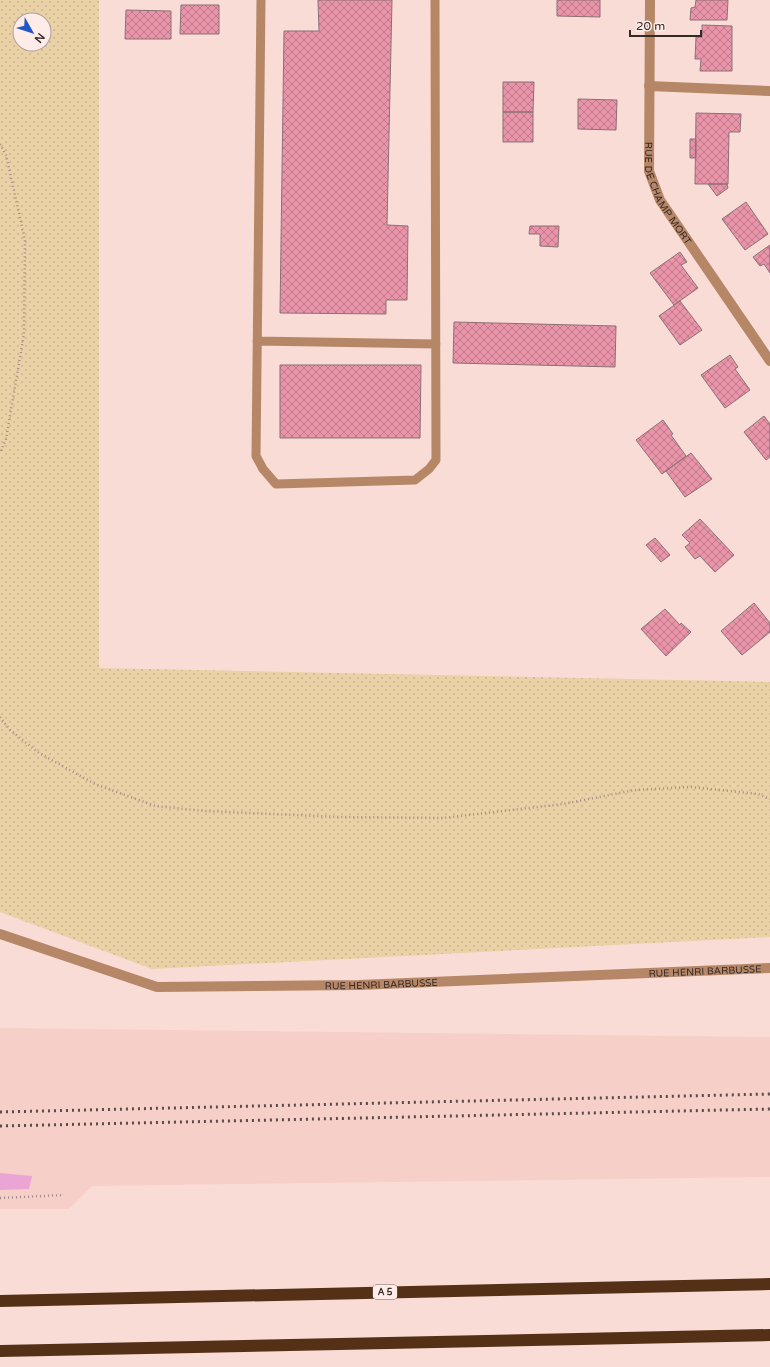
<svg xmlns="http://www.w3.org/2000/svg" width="770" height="1367" font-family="'Varela Round',sans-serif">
  <defs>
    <pattern id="garden-dots" width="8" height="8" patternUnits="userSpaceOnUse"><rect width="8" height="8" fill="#ead1a6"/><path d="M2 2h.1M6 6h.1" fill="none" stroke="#c9b38f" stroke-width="1.8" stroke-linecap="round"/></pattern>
    <pattern id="building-cross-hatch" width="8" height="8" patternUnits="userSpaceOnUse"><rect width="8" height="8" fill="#e994a9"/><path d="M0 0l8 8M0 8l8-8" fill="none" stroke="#be798a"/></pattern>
  </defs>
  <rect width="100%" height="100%" fill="#fadcd6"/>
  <path fill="#f5cfc8" d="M 0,1028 L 770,1037 L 770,1177 L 92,1186 L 69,1209 L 0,1209 Z"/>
  <path fill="url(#garden-dots)" fill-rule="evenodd" d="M 0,0 L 99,0 L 99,668 L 770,682 L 770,937 L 152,969 L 0,912 ZM 20,20 L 44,20 L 44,44 L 20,44 Z"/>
  <path fill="#eba5d5" d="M 0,1173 L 32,1176 L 29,1189 L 0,1190 Z"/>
  <path fill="url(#building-cross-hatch)" stroke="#8b7176" d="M 318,0 L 392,0 L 387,225 L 408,226 L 407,300 L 386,300 L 386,314 L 280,313 L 284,31 L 319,31 Z
    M 557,0 L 600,0 L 600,17 L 557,16 Z
    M 696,0 L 728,0 L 727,20 L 690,20 L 691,8 L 695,7 Z
    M 181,5 L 219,5 L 219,34 L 180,34 Z
    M 126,10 L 171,11 L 171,39 L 125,39 Z
    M 702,25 L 732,26 L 732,71 L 700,71 L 701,59 L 695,59 L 696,37 L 702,37 Z
    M 503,82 L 534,82 L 533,112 L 503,112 Z
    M 578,99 L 617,100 L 616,130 L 578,129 Z
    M 503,112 L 533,112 L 533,142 L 503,142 Z
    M 696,113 L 741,114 L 740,132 L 729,132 L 728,184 L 695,184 Z
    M 690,139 L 696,139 L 696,158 L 690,158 Z
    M 708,184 L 727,184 L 728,188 L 717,196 Z
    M 746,202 L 768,234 L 745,250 L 722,219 Z
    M 530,226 L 559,226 L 558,247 L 540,246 L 540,234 L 529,234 Z
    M 770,245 L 770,273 L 764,264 L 760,266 L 753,257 Z
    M 680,252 L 687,262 L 681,265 L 698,288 L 674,305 L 650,273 Z
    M 680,301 L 702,330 L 680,345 L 659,316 Z
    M 454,322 L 616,326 L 615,367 L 453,363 Z
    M 730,355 L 738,367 L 735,369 L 750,390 L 725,408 L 701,375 Z
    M 280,365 L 421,365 L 420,438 L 280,438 Z
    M 764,416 L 770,424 L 770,457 L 766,460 L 744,432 Z
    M 663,420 L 673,434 L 671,435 L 686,456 L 662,474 L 636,440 Z
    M 691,453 L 712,479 L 685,497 L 666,471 Z
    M 700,519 L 734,555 L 715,572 L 700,556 L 695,559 L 685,547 L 690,543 L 682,535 Z
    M 655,538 L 670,555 L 661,562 L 646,545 Z
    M 754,603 L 770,623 L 770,632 L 742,655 L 721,631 Z
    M 665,609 L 680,625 L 681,623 L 691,632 L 666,656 L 641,629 Z"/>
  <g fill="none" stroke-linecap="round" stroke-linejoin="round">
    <path stroke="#a28c88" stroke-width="2.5" stroke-dasharray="1 3" stroke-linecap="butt" d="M 0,144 L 6,155 L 25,240 L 24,334 L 6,439 L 0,453
      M 0,717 L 10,730 L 39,753 L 95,784 L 155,806 L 205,811 L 340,817 L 443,818 L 563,804 L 635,790 L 691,787 L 758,794 L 770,799
      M 0,1198 L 64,1195"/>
    <path stroke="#b68767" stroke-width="9" d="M 261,0 L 256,456 L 263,469 L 276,484 L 415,480 L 429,469 L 436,460 L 435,0
      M 257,341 L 436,344"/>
    <g stroke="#b68767" stroke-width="10">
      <path id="s1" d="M 650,0 L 649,171 L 660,200 L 770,361"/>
      <path d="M 649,86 L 770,91"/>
      <path id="s2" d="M 0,934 L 157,987 L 359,985 L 770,968"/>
    </g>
    <path stroke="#543116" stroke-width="12" d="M 0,1301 L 770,1284
      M 0,1351 L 770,1335"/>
    <path stroke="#594b48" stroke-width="3" stroke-dasharray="2 4" stroke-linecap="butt" d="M 0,1112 L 770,1094
      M 0,1126 L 770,1109"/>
  </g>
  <g text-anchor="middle" stroke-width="3" stroke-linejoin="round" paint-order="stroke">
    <rect fill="#feece9" stroke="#716461" stroke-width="1" x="373" y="1285" width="24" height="14" rx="3"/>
    <g font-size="9" font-weight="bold" fill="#342927">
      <text x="385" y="1295">A 5</text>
    </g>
    <g font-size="10" fill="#342927" stroke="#feece9">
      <text dy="4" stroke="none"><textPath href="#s1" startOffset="198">RUE DE CHAMP MORT</textPath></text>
      <text dy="4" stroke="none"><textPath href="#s2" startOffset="714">RUE HENRI BARBUSSE</textPath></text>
      <text dy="4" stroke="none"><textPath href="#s2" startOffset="390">RUE HENRI BARBUSSE</textPath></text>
    </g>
  </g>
  <g transform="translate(32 32) rotate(129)"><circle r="19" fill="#feece9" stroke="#ad9e9b"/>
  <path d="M0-3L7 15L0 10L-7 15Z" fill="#2157c4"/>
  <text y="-6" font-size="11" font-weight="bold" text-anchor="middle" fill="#342927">N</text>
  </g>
  <path d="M630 30v6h71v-6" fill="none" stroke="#342927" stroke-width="2"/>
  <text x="636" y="30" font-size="12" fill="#342927" stroke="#feece9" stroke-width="3" paint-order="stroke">20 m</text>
</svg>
